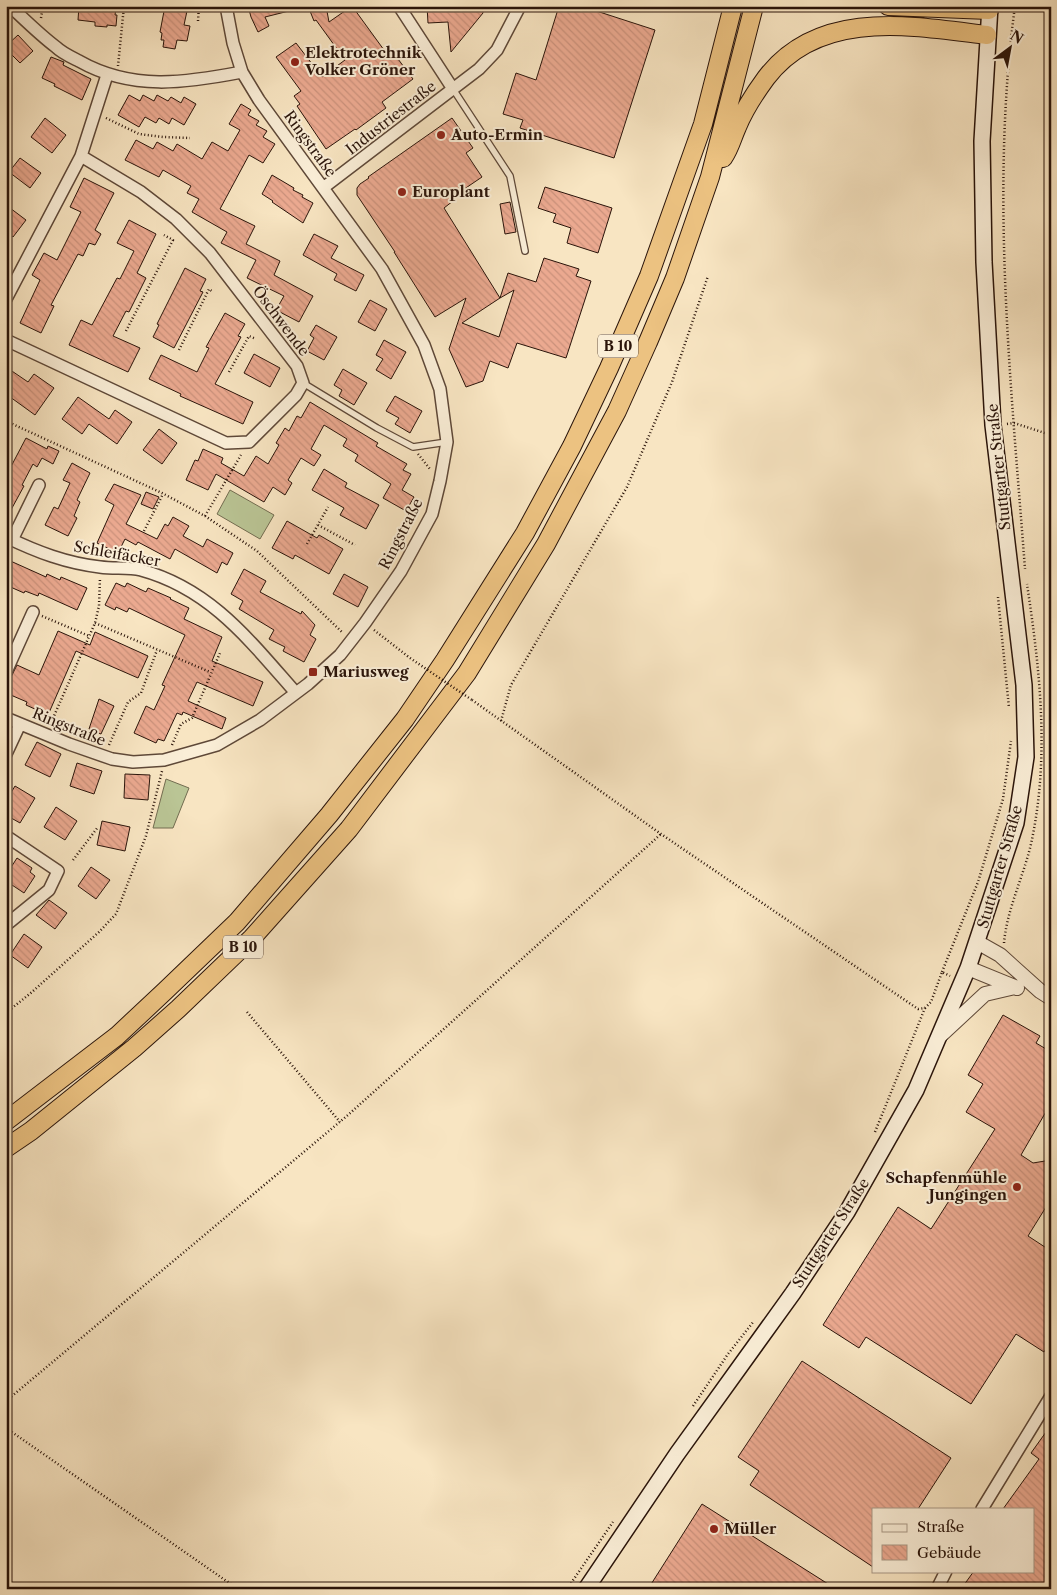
<svg xmlns="http://www.w3.org/2000/svg" width="1057" height="1595" font-family="'Libre Caslon Text',serif">
  <defs>
    <pattern id="building-back-hatch" width="6" height="6" patternUnits="userSpaceOnUse" patternTransform="scale(1.25)"><rect width="6" height="6" fill="#eba990"/><path d="M-1 5l2 2M0 0l6 6M5-1l2 2" fill="none" stroke="#ca917b"/></pattern>
  </defs>
  <rect width="100%" height="100%" fill="#f8e5c2"/>
  <filter id="stains"><feTurbulence type="fractalNoise" baseFrequency=".004" numOctaves="4"/><feColorMatrix values="0 0 0 0 .2 0 0 0 0 .09 0 0 0 0 .02 0 0 0 .5 -.17"/></filter>
  <radialGradient id="worn" r=".72"><stop offset=".6" stop-color="#630" stop-opacity="0"/><stop offset="1" stop-color="#630" stop-opacity=".3"/></radialGradient>
  <path fill="#bac595" stroke="#726c50" d="M 230,490 L 274,515 L 260,539 L 217,514 Z
    M 166,779 L 189,788 L 173,828 L 153,828 Z"/>
  <path fill="url(#building-back-hatch)" stroke="#2a140a" fill-rule="evenodd" d="M 79,6 L 116,8 L 115,15 L 117,15 L 116,26 L 107,25 L 107,27 L 95,26 L 95,22 L 78,20 Z
    M 165,6 L 184,6 L 183,10 L 187,11 L 184,25 L 190,26 L 187,41 L 177,40 L 175,49 L 163,47 L 164,40 L 161,40 L 162,33 L 160,32 Z
    M 248,6 L 293,6 L 293,10 L 265,17 L 269,26 L 258,32 L 251,17 Z
    M 308,6 L 326,6 L 329,22 L 352,6 L 384,50 L 389,47 L 413,79 L 382,102 L 386,108 L 356,130 L 355,129 L 326,149 L 297,106 L 300,104 L 294,96 L 301,91 L 276,57 L 296,43 L 322,77 L 345,60 L 316,20 L 314,21 Z
    M 427,6 L 483,6 L 483,13 L 451,52 L 448,22 L 428,23 Z
    M 559,6 L 581,6 L 655,30 L 614,158 L 520,128 L 523,120 L 503,114 L 516,73 L 536,80 Z
    M 18,35 L 33,51 L 20,63 L 6,49 L 6,46 Z
    M 51,57 L 64,62 L 63,65 L 91,79 L 82,100 L 54,86 L 55,84 L 42,78 Z
    M 129,95 L 140,101 L 143,95 L 154,101 L 157,95 L 168,101 L 171,97 L 181,103 L 184,97 L 196,104 L 184,125 L 172,118 L 169,124 L 159,118 L 156,123 L 145,117 L 139,127 L 118,115 Z
    M 241,104 L 251,110 L 248,115 L 259,121 L 256,125 L 267,131 L 263,137 L 275,144 L 263,163 L 249,155 L 220,209 L 255,226 L 246,244 L 280,261 L 274,275 L 313,296 L 299,322 L 276,310 L 284,296 L 247,278 L 256,260 L 221,243 L 227,232 L 192,212 L 199,199 L 187,193 L 191,186 L 163,170 L 159,177 L 125,160 L 136,140 L 153,149 L 157,142 L 173,151 L 177,144 L 202,159 L 212,142 L 228,151 L 240,130 L 229,124 Z
    M 45,118 L 66,135 L 52,153 L 31,137 Z
    M 452,118 L 473,148 L 466,153 L 482,177 L 451,198 L 453,201 L 444,208 L 500,298 L 508,273 L 536,282 L 544,258 L 579,269 L 576,276 L 591,281 L 566,358 L 517,343 L 508,368 L 490,361 L 483,381 L 466,387 L 449,349 L 466,298 L 435,317 L 394,252 L 395,252 L 357,195 L 357,188 L 360,184 L 369,178 L 368,177 ZM 514,290 L 499,337 L 462,323 L 500,298 Z
    M 20,158 L 41,173 L 30,188 L 9,172 Z
    M 272,175 L 294,188 L 293,190 L 303,195 L 302,197 L 313,203 L 303,223 L 272,202 L 273,201 L 262,194 Z
    M 84,178 L 114,193 L 95,230 L 101,234 L 95,245 L 89,243 L 83,256 L 78,254 L 51,305 L 54,306 L 41,333 L 20,323 L 40,280 L 32,275 L 44,253 L 57,260 L 81,212 L 70,207 Z
    M 545,187 L 612,208 L 598,253 L 567,243 L 571,228 L 553,222 L 556,214 L 538,208 Z
    M 510,202 L 516,232 L 505,234 L 500,204 Z
    M 6,205 L 26,220 L 13,237 L 6,231 Z
    M 129,220 L 156,234 L 137,273 L 146,278 L 129,312 L 126,311 L 113,336 L 140,348 L 128,372 L 69,345 L 81,320 L 92,325 L 117,278 L 120,279 L 134,251 L 117,243 Z
    M 314,234 L 338,246 L 331,258 L 364,275 L 356,291 L 334,280 L 337,274 L 303,255 Z
    M 185,268 L 206,279 L 200,291 L 203,292 L 174,348 L 153,337 L 159,325 L 157,324 Z
    M 370,300 L 387,309 L 375,331 L 358,322 Z
    M 225,313 L 245,324 L 238,336 L 241,337 L 215,384 L 253,402 L 243,424 L 180,396 L 181,394 L 149,379 L 161,355 L 197,372 L 209,348 L 206,347 Z
    M 316,325 L 337,337 L 324,360 L 307,351 L 314,338 L 310,335 Z
    M 384,340 L 406,352 L 391,379 L 376,370 L 383,359 L 376,355 Z
    M 254,354 L 280,368 L 270,387 L 244,373 Z
    M 6,367 L 28,382 L 34,374 L 54,388 L 35,415 L 6,394 Z
    M 343,369 L 367,383 L 354,405 L 339,396 L 342,390 L 334,385 Z
    M 395,396 L 422,411 L 410,433 L 395,424 L 399,418 L 386,411 Z
    M 78,397 L 109,419 L 115,410 L 132,422 L 117,444 L 89,424 L 82,434 L 62,419 Z
    M 310,402 L 378,443 L 376,446 L 407,464 L 403,470 L 411,474 L 402,490 L 414,497 L 406,511 L 383,498 L 391,484 L 355,461 L 358,455 L 343,446 L 347,439 L 324,425 L 311,449 L 321,455 L 314,466 L 301,458 L 288,480 L 292,483 L 285,495 L 273,487 L 264,502 L 216,474 L 208,490 L 186,480 L 195,460 L 198,461 L 203,449 L 223,458 L 221,463 L 244,476 L 256,456 L 268,464 L 279,445 L 276,443 L 285,428 L 289,431 L 297,416 L 301,418 Z
    M 159,429 L 177,443 L 162,464 L 143,450 Z
    M 26,438 L 47,449 L 48,446 L 59,451 L 53,464 L 42,458 L 37,467 L 33,464 L 22,485 L 24,486 L 6,519 L 6,476 Z
    M 72,463 L 90,473 L 77,500 L 80,502 L 74,516 L 77,518 L 68,536 L 45,525 L 54,507 L 58,509 L 70,483 L 63,480 Z
    M 324,469 L 347,483 L 345,487 L 379,505 L 366,529 L 340,515 L 344,508 L 312,490 Z
    M 114,484 L 141,495 L 126,524 L 157,539 L 165,524 L 168,526 L 173,517 L 189,526 L 183,536 L 203,547 L 207,539 L 233,553 L 227,565 L 222,562 L 217,573 L 175,549 L 170,559 L 138,542 L 136,545 L 125,539 L 118,553 L 97,543 L 114,505 L 105,500 Z
    M 146,492 L 159,497 L 153,509 L 141,504 Z
    M 287,521 L 317,538 L 319,535 L 343,549 L 329,574 L 295,555 L 293,559 L 272,548 Z
    M 6,559 L 46,577 L 47,574 L 60,580 L 61,577 L 87,588 L 77,610 L 39,593 L 38,596 L 25,591 L 24,593 L 6,585 Z
    M 244,569 L 266,581 L 260,592 L 301,614 L 302,611 L 315,625 L 310,635 L 316,639 L 304,662 L 283,651 L 285,647 L 269,639 L 274,630 L 239,609 L 243,601 L 231,594 Z
    M 344,574 L 368,587 L 358,607 L 333,594 Z
    M 116,583 L 125,587 L 127,583 L 146,592 L 148,588 L 171,598 L 170,599 L 189,608 L 184,619 L 222,637 L 212,661 L 263,682 L 253,706 L 197,682 L 188,701 L 226,718 L 222,729 L 183,712 L 182,715 L 177,713 L 164,741 L 158,739 L 156,743 L 134,733 L 146,706 L 154,710 L 165,686 L 162,685 L 185,635 L 129,608 L 127,612 L 116,607 L 115,610 L 105,605 Z
    M 58,631 L 90,645 L 95,632 L 148,656 L 138,678 L 76,651 L 48,715 L 26,705 L 27,702 L 6,693 L 6,687 L 17,665 L 39,675 Z
    M 99,699 L 114,706 L 101,734 L 89,729 Z
    M 37,742 L 61,754 L 50,777 L 25,765 Z
    M 77,763 L 102,771 L 94,794 L 70,786 Z
    M 125,774 L 150,775 L 148,800 L 124,798 Z
    M 15,786 L 35,798 L 20,823 L 6,815 L 6,801 Z
    M 56,807 L 77,821 L 65,840 L 44,827 Z
    M 102,821 L 130,827 L 125,851 L 97,845 Z
    M 17,858 L 32,868 L 30,872 L 35,876 L 24,893 L 6,881 L 6,875 Z
    M 91,867 L 110,880 L 96,899 L 78,886 Z
    M 49,900 L 67,913 L 55,929 L 36,915 Z
    M 24,934 L 42,947 L 28,968 L 10,955 Z
    M 1003,1015 L 1040,1036 L 1036,1043 L 1051,1052 L 1051,1103 L 1021,1155 L 1033,1163 L 1051,1160 L 1051,1199 L 1028,1236 L 1051,1251 L 1051,1340 L 1044,1352 L 1016,1334 L 971,1404 L 866,1337 L 859,1348 L 823,1325 L 898,1207 L 931,1229 L 995,1129 L 966,1112 L 983,1084 L 968,1075 Z
    M 802,1361 L 951,1458 L 918,1509 L 873,1509 L 873,1567 L 750,1485 L 759,1471 L 738,1457 Z
    M 1051,1425 L 1051,1589 L 961,1589 L 974,1571 L 1033,1571 L 1033,1509 L 1003,1509 L 1039,1459 L 1031,1453 Z
    M 702,1504 L 836,1589 L 648,1589 Z"/>
  <g fill="none" stroke-linecap="round" stroke-linejoin="round">
    <g stroke="#5e4838" stroke-width="8">
      <path id="service" d="M 453,89 L 510,176 L 525,251
        M 303,383 L 377,428 L 413,447 L 447,442"/>
    </g>
    <g stroke="#5e4838" stroke-width="14">
      <path id="minor" d="M 10,6 C 25,20 40,35 56,47 C 62,53 71,57 79,61 C 132,91 185,83 242,72
        M 399,6 L 453,89
        M 323,188 L 479,69 L 497,50 L 520,6
        M 6,299 L 81,156 L 107,75
        M 6,340 L 226,443 L 249,442 L 296,395 L 303,383 L 297,366 L 210,253 L 176,219 L 141,192 L 81,156
        M 6,537 C 37,552 66,563 100,567 C 114,569 128,567 141,570 C 211,589 250,641 296,693
        M 12,540 L 39,485
        M 6,672 L 33,612
        M 6,718 L 69,744 L 112,759 L 133,762 L 164,760 L 217,745 L 260,720 L 308,684 L 340,655 L 365,623 L 401,571 L 432,514 L 440,481 L 447,442 L 440,389 L 424,345 L 382,269 L 259,100 L 242,72 L 233,43 L 226,6
        M 6,754 L 20,724
        M 6,836 L 58,871 L 49,890 L 6,925
        M 982,1509 L 1051,1396
        M 937,1589 L 946,1571"/>
    </g>
    <g stroke="#5e4838" stroke-width="16">
      <path id="tertiary" d="M 977,942 L 1000,955 L 1040,991 L 1051,998
        M 968,968 L 1017,988
        M 941,1035 L 985,994 L 1015,987"/>
    </g>
    <g stroke="#2a140a" stroke-width="18">
      <path id="secondary" d="M 586,1589 L 677,1454 L 793,1293 L 847,1212 L 916,1090 L 968,968 L 1016,823 L 1026,757 L 1024,685 L 993,425 L 984,262 L 982,141 L 990,6"/>
    </g>
    <g stroke="#2a140a" stroke-width="20">
      <path id="trunk" d="M 888,6 L 989,10
        M 723,158 C 730,148 732,138 737,127 C 744,110 755,93 766,78 C 819,8 912,26 987,35
        M 6,1121 L 117,1036 L 165,991 L 237,922 L 329,815 L 405,719 L 445,660 L 525,533 L 572,446 L 609,368 L 649,276 L 703,124 L 733,6
        M 6,1148 L 31,1131 L 134,1048 L 178,1009 L 252,938 L 349,829 L 467,673 L 546,544 L 617,411 L 648,342 L 675,278 L 710,177 L 754,6"/>
    </g>
    <path stroke="#2a140a" stroke-width="2.5" stroke-dasharray="1 2.5" stroke-linecap="butt" d="M 1015,6 C 990,191 1011,384 1025,569
      M 41,18 L 43,6
      M 198,21 L 199,6
      M 118,66 L 124,6
      M 106,118 L 139,134 L 163,137 L 190,138
      M 126,331 L 173,240 L 164,235
      M 179,350 L 209,289 L 213,292
      M 229,372 L 249,336 L 256,339
      M 6,421 L 162,493 L 205,516 L 257,551 L 343,633
      M 1007,424 L 1014,423 L 1051,435
      M 418,454 L 430,469
      M 205,516 L 241,455
      M 318,525 L 355,545
      M 144,531 L 163,494
      M 307,544 L 328,507
      M 998,597 L 1009,708
      M 42,616 L 89,636
      M 95,623 L 210,672
      M 374,630 L 410,658
      M 472,700 L 661,834 L 918,1009 L 925,1008 L 931,1002 L 942,972 L 950,976
      M 501,721 L 511,685 L 627,487 L 672,382 L 708,276
      M 50,725 L 95,623 L 99,606 L 100,578
      M 109,745 L 128,702 L 141,693 L 157,650
      M 172,745 L 181,724 L 192,718 L 220,653
      M 73,860 L 98,827
      M 1004,943 C 1007,909 1023,878 1031,844 C 1050,757 1040,671 1027,584
      M 942,972 L 978,882 L 1003,799 L 1011,741
      M 247,1012 L 340,1122
      M 6,1013 L 32,992 L 99,932 L 116,914 L 146,836 L 162,771
      M 875,1132 L 925,1008
      M 6,1401 L 348,1115 L 661,834
      M 693,1406 L 728,1354 L 754,1321
      M 6,1414 L 7,1401
      M 6,1428 L 238,1589
      M 567,1589 L 613,1522"/>
    <use href="#service" stroke="#faeed7" stroke-width="5.5"/>
    <use href="#minor" stroke="#faeed7" stroke-width="11"/>
    <use href="#tertiary" stroke="#faeed7" stroke-width="14"/>
    <use href="#secondary" stroke="#faeed7" stroke-width="15"/>
    <use href="#trunk" stroke="#ecc281" stroke-width="18"/>
    <path stroke="#2a140a" stroke-width="2.5" stroke-dasharray="1 2.5" stroke-linecap="butt" d="M 410,658 L 472,700"/>
  </g>
  <g fill="#8f2418" stroke="#faeed7" stroke-width="2">
    <circle cx="295" cy="62" r="5"/>
    <circle cx="441" cy="135" r="5"/>
    <circle cx="402" cy="192" r="5"/>
    <rect x="308" y="667" width="10" height="10" rx="2.5"/>
    <circle cx="1017" cy="1187" r="5"/>
    <circle cx="714" cy="1529" r="5"/>
  </g>
  <g text-anchor="middle" stroke-width="4" stroke-linejoin="round" paint-order="stroke">
    <g fill="#faeed7" stroke="#685548" stroke-width="1">
      <rect x="598" y="334.5" width="40" height="23" rx="4"/>
      <rect x="223" y="935.5" width="40" height="23" rx="4"/>
    </g>
    <g font-size="14" font-weight="bold" fill="#2a140a">
      <text x="618" y="351">B 10</text>
      <text x="243" y="952">B 10</text>
    </g>
    <g font-size="15" font-weight="bold" fill="#2a140a" stroke="#faeed7" text-anchor="start">
      <text x="305" y="58">Elektrotechnik<tspan x="305" dy="17">Volker Gröner</tspan></text>
      <text x="451" y="140">Auto-Ermin</text>
      <text x="412" y="197">Europlant</text>
      <text x="323" y="677">Mariusweg</text>
      <text x="1007" y="1183" text-anchor="end">Schapfenmühle<tspan x="1007" dy="17">Jungingen</tspan></text>
      <text x="724" y="1534">Müller</text>
    </g>
    <g font-size="15" fill="#2a140a" stroke="#faeed7">
      <text transform="translate(391 118) rotate(-38)" y="5">Industriestraße</text>
      <text transform="translate(310 144) rotate(54)" y="5">Ringstraße</text>
      <text transform="translate(281 321) rotate(53)" y="5">Öschwende</text>
      <text transform="translate(999 467) rotate(-96)" y="5">Stuttgarter Straße</text>
      <text transform="translate(401 534) rotate(-63)" y="5">Ringstraße</text>
      <text transform="translate(117 554) rotate(10)" y="5">Schleifäcker</text>
      <text transform="translate(69 727) rotate(22)" y="5">Ringstraße</text>
      <text transform="translate(1000 867) rotate(-74)" y="5">Stuttgarter Straße</text>
      <text transform="translate(831 1233) rotate(-57)" y="5">Stuttgarter Straße</text>
    </g>
  </g>
  <rect width="1057" height="1595" fill="none" stroke="#f8e5c2" stroke-width="25"/>
  <rect x="8" y="8" width="1042" height="1580" fill="none" stroke="#2a140a" stroke-width="2.5"/>
  <rect x="12" y="12" width="1032" height="1570" fill="none" stroke="#2a140a"/>
  <rect x="872" y="1508" width="162" height="65" fill="#faeed7" stroke="#a79785"/>
  <rect x="882" y="1524" width="25" height="8" fill="#faeed7" stroke="#a79785"/>
  <text x="917" y="1532" font-size="15" fill="#2a140a">Straße</text>
  <rect x="882" y="1545" width="25" height="15" fill="url(#building-back-hatch)" stroke="#a79785"/>
  <text x="917" y="1558" font-size="15" fill="#2a140a">Gebäude</text>
  <g transform="translate(1010 48) rotate(32)" stroke="#faeed7" stroke-width="4" paint-order="stroke">
  <path d="M0-4L9 19L0 12L-9 19Z" fill="#2a140a"/>
  <text y="-8" font-size="14" font-weight="bold" text-anchor="middle" fill="#2a140a">N</text>
  </g>
  <rect width="100%" height="100%" filter="url(#stains)"/>
  <rect width="100%" height="100%" fill="url(#worn)"/>
</svg>
